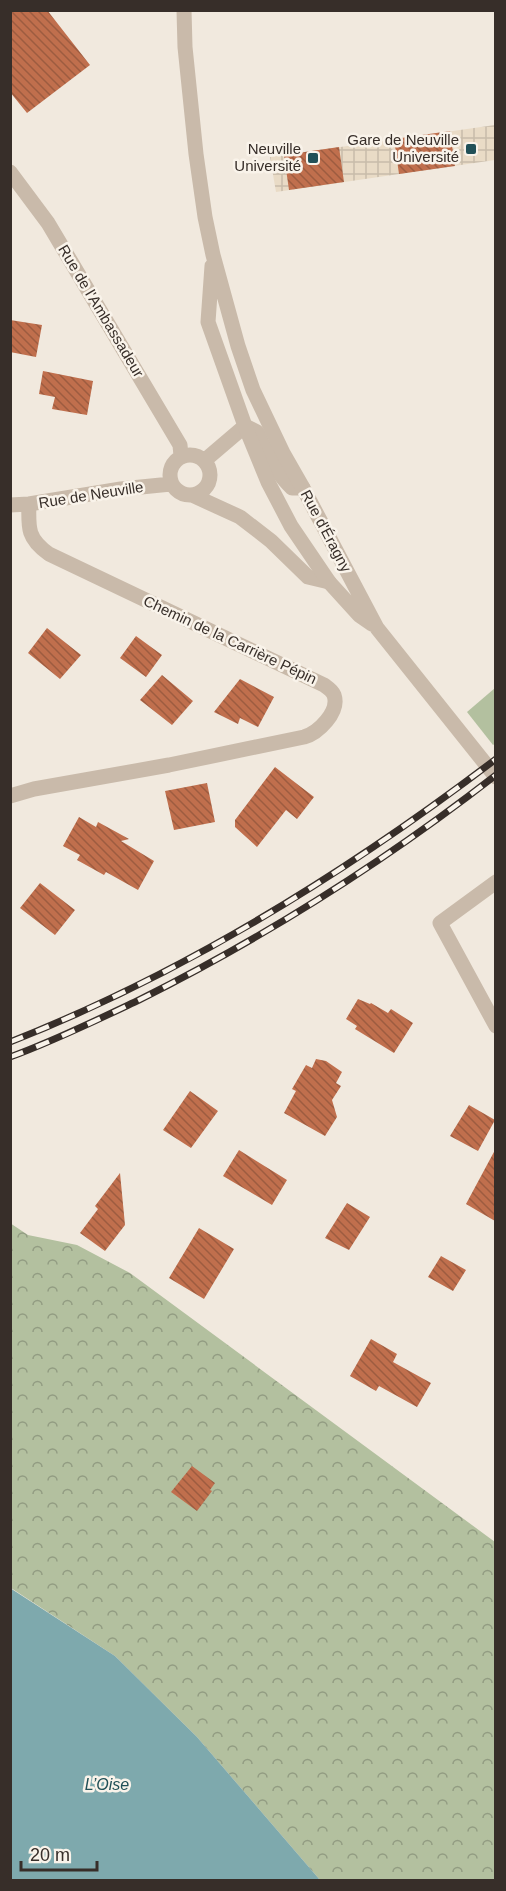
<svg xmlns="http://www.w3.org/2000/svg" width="506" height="1891" font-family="Helvetica,sans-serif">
  <defs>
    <pattern id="forest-crowns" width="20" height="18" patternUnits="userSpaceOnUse" patternTransform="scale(1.5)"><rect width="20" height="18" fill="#b3c09f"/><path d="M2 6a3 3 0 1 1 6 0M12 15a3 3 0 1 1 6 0" fill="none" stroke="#929c82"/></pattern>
    <pattern id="plaza-grid" width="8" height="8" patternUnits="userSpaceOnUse" patternTransform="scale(1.5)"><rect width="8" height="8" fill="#e9dbc6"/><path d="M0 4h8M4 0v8" fill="none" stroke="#c8bcaa"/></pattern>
    <pattern id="building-back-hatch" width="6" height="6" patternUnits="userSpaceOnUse" patternTransform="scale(1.5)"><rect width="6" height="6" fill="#c06f4d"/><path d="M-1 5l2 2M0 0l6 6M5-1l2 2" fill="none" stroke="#9d5c40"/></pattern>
  </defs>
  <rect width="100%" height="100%" fill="#f1e9de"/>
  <path fill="#b3c09f" d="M 495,688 L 496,743 L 493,745 L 467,712 Z"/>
  <path fill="url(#forest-crowns)" d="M 10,1223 L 28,1235 L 77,1245 L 130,1273 L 495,1542 L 495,1880 L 320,1880 L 197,1737 L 115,1656 L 11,1588 Z"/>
  <path fill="url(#plaza-grid)" d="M 495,125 L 495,160 L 276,192 L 270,157 Z"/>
  <path fill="#7ea9ad" d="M 10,1588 L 115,1656 L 197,1737 L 320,1880 L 11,1880 Z"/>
  <path fill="url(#building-back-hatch)" d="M 10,10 L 47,10 L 90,65 L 27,113 L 10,92 Z
    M 450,131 L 455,166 L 399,174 L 394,139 Z
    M 339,147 L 344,182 L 289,190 L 284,155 Z
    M 10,320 L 42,325 L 36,357 L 10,352 Z
    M 43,371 L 93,381 L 87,415 L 52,409 L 55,397 L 39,394 Z
    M 47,628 L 81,655 L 60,679 L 28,653 Z
    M 136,636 L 162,655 L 146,677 L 120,658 Z
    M 162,675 L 193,701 L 172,725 L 140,700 Z
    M 240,679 L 274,697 L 258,727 L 240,718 L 238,724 L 214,712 Z
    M 275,767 L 314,797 L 297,819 L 286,810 L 257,847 L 235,827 L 235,820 Z
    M 207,783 L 215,822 L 174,830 L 165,791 Z
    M 79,817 L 96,827 L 98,822 L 129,839 L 121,841 L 154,861 L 138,890 L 106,872 L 104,875 L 77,860 L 80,855 L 63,846 Z
    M 40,883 L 75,910 L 55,935 L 20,908 Z
    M 358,999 L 370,1004 L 371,1003 L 388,1013 L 391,1009 L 413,1023 L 394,1053 L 355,1029 L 357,1026 L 346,1019 Z
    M 316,1059 L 326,1061 L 342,1072 L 336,1083 L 341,1086 L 332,1100 L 337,1117 L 325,1136 L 284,1113 L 296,1091 L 292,1089 L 306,1065 L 312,1068 Z
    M 190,1091 L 218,1111 L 191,1148 L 163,1130 Z
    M 469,1105 L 495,1120 L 478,1151 L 450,1136 Z
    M 239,1150 L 287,1180 L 272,1205 L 223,1176 Z
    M 495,1150 L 495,1221 L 466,1204 Z
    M 120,1173 L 125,1225 L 105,1251 L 80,1233 L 98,1209 L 95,1206 Z
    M 347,1203 L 370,1217 L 349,1250 L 325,1238 Z
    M 199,1228 L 234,1249 L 204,1299 L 169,1278 Z
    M 441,1256 L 466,1270 L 453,1291 L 428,1277 Z
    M 371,1339 L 397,1354 L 393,1362 L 431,1383 L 417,1407 L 379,1386 L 376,1391 L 350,1376 Z
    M 192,1466 L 215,1483 L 210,1490 L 212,1491 L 197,1511 L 171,1492 Z"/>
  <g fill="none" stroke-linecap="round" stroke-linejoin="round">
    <path stroke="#c9baaa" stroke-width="15" d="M 10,172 L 48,223 L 180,445 L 181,456
      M170 475a20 20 0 1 1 40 0a20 20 0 1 1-40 0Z
      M 204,461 L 245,426 L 257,432 C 267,452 275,472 292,488 L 303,488
      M 192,495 L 240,517 L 271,541 L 308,577 L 329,582
      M 10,505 L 29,504 L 121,489 L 171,484
      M 10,796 L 34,789 L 169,765 L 304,737 C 318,733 340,712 334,695 C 332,690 328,688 324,685 L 49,554 C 28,539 28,529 29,504
      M 496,882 L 440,923 L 496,1026"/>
    <path stroke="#c9baaa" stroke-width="15" d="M 184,10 L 185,47 L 196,154 L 205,217 L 213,255 L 238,346 L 253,390 L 283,453 L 303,488 L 377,628 L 496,777
      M 212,266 L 208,322 L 245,426 L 268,482 L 291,526 L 329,582 L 359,615 L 372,624"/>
    <g stroke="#372e29" stroke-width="7">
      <path id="rail" d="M 10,1042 C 185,973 346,873 496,759
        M 10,1057 C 54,1041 97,1020 139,1000 C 265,937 384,862 496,775"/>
    </g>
    <use href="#rail" stroke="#f9f3ea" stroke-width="4.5" stroke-dasharray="14" stroke-linecap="butt"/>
  </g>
  <g fill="#215057" stroke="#f9f3ea" stroke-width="2">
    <rect x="465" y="143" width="12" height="12" rx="3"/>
    <rect x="307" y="152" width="12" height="12" rx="3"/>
  </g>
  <g text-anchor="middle" stroke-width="5" stroke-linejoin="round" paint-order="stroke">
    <g font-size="15" fill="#372e29" stroke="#f9f3ea" text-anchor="end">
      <text x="459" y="145">Gare de Neuville<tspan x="459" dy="17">Université</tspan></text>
      <text x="301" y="154">Neuville<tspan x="301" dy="17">Université</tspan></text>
    </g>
    <g font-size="15" fill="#372e29" stroke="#f9f3ea">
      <text transform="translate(101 311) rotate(59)" y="5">Rue de l'Ambassadeur</text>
      <text transform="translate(91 495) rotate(-9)" y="5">Rue de Neuville</text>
      <text transform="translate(326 531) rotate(62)" y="5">Rue d'Éragny</text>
      <text transform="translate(230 640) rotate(25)" y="5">Chemin de la Carrière Pépin</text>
    </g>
    <g font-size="16" font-style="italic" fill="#215057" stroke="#f9f3ea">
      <text x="107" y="1790">L’Oise</text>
    </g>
  </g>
  <rect width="506" height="1891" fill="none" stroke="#372e29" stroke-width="24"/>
  <path d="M21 1861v9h76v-9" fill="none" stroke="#372e29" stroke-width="3"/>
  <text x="30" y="1861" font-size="18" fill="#372e29" stroke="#f9f3ea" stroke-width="4.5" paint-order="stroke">20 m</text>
</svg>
